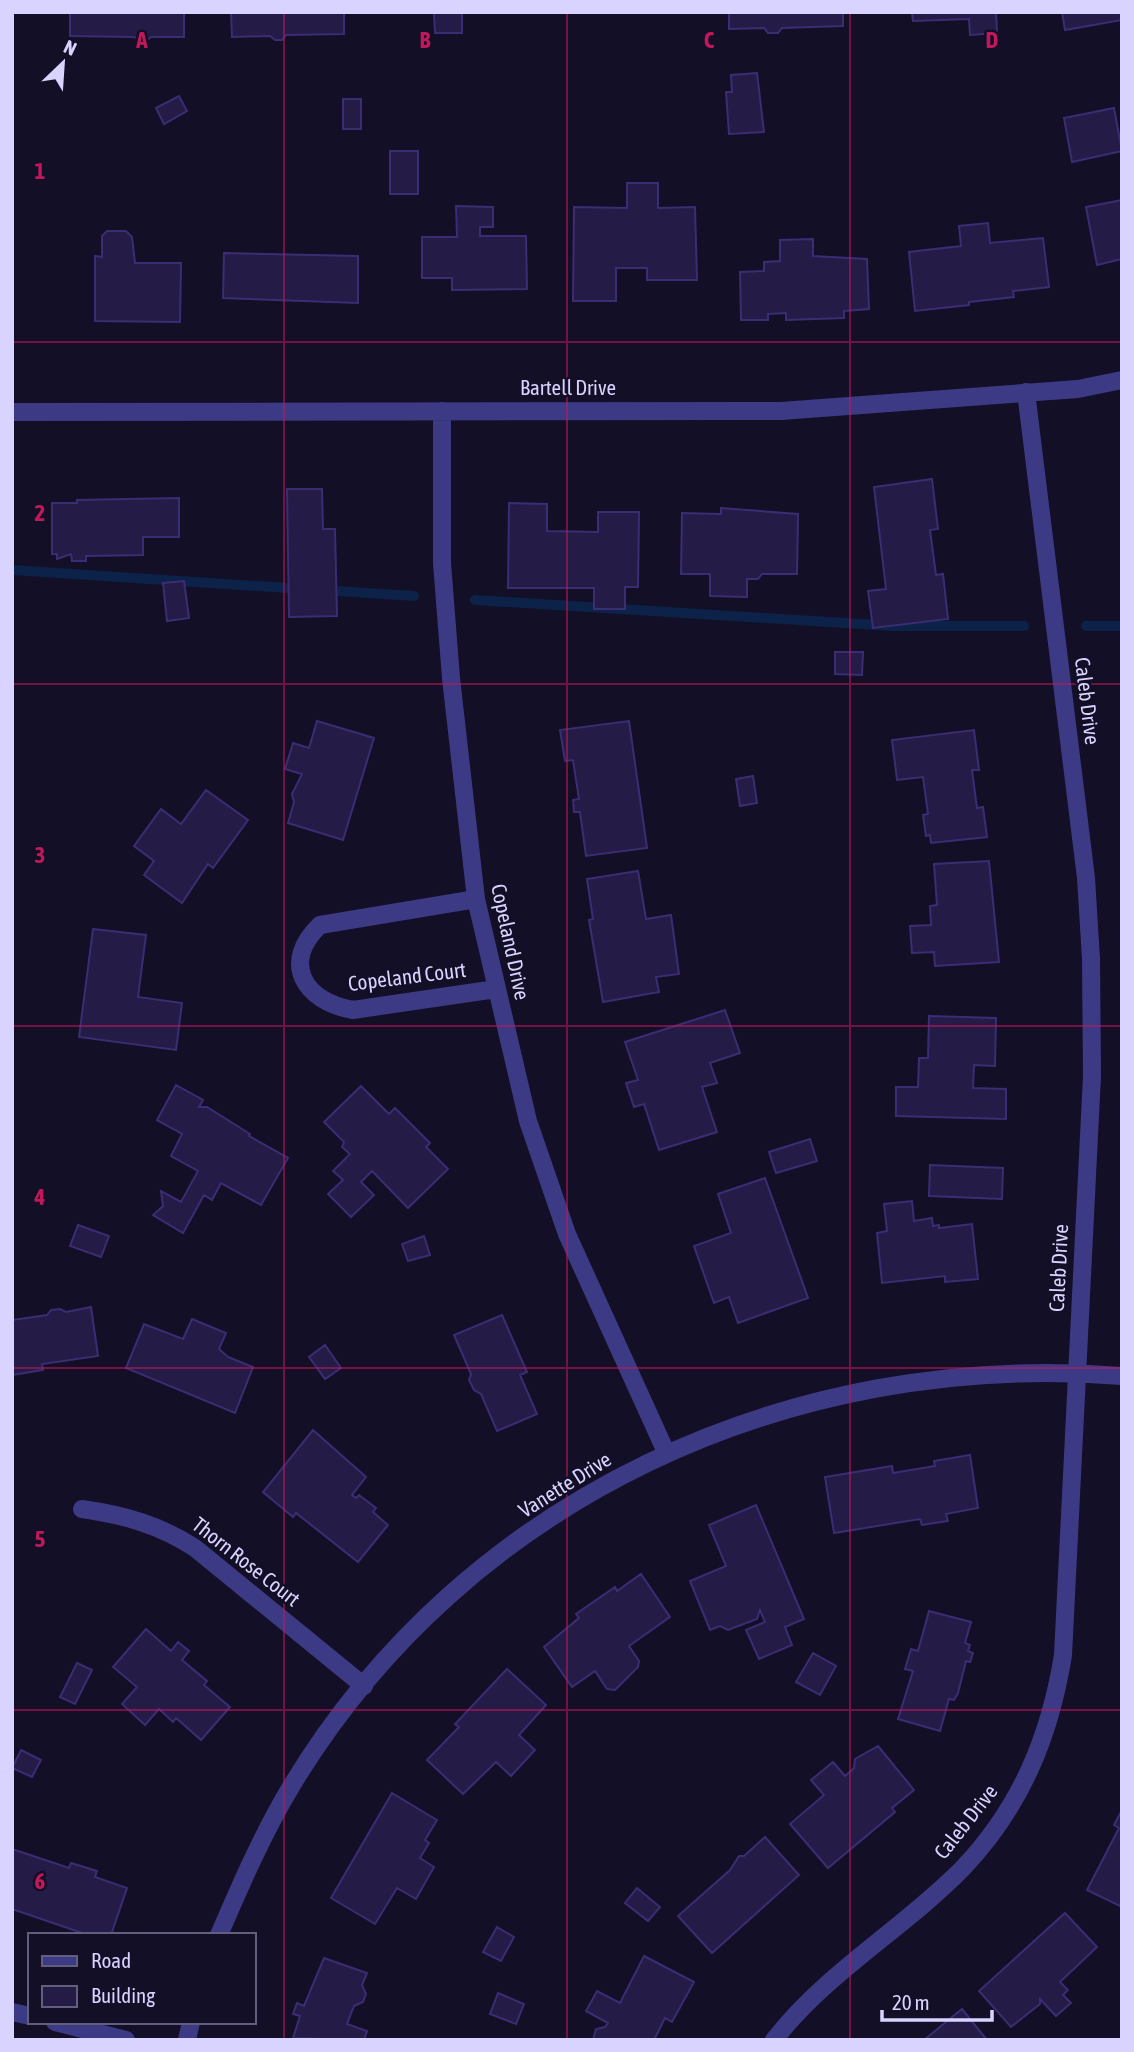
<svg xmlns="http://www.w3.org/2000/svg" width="1134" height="2052" font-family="'Asap Condensed',sans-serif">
  <rect width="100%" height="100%" fill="#130f26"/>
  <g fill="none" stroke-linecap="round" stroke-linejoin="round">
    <path stroke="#0c2248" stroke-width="10" d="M 12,570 L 303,589
      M 322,590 L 414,596
      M 475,600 L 893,626 L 1024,626
      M 1086,626 L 1122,626"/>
  </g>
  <path fill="#241b47" stroke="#3b2d73" stroke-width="2" d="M 70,12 L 184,12 L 184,37 L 151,37 L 146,41 L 133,37 L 70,36 Z
    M 231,12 L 344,12 L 344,34 L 286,35 L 282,40 L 275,40 L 270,36 L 232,37 Z
    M 519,12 L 462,13 L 462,33 L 435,33 L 434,13 L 384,13 Z
    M 729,12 L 843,12 L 843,26 L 782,28 L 778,33 L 768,33 L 764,28 L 729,29 Z
    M 912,12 L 996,12 L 997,33 L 970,35 L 969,19 L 913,21 Z
    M 1062,12 L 1122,12 L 1122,20 L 1065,30 Z
    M 757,73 L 764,132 L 729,134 L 726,92 L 732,92 L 731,75 Z
    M 179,96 L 187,111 L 164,124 L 156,108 Z
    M 343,99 L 361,99 L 361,129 L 343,129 Z
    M 1114,108 L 1122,151 L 1072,162 L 1064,118 Z
    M 390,151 L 418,151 L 418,194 L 390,194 Z
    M 627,183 L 658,183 L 658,208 L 695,207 L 697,280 L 647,280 L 647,268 L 616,268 L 616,301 L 573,301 L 574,207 L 627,208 Z
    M 1122,200 L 1122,259 L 1097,265 L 1086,207 Z
    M 456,206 L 493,207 L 493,227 L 480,227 L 480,236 L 526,236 L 527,289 L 452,290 L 452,278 L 422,278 L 422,237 L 457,237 Z
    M 988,223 L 990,243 L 1043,238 L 1049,287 L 1013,291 L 1014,297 L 969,302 L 969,305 L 915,311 L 909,252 L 961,246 L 959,226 Z
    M 107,231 L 126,231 L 132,237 L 135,263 L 181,263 L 180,322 L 95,321 L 95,256 L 102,257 L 102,236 Z
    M 813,239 L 813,256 L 867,259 L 869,309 L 844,311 L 844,318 L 786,320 L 786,313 L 768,314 L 768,320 L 741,320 L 740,272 L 764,271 L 764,262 L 780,261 L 780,240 Z
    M 224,253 L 358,256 L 358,303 L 223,298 Z
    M 932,479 L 938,529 L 930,530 L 936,575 L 943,574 L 948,619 L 873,628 L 868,591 L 886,589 L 874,487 Z
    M 287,489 L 322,489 L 323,529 L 335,529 L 337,616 L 289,617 Z
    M 179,498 L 179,537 L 143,537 L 143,555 L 86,556 L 86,561 L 72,561 L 71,554 L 57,559 L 57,554 L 52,554 L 52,503 L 77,503 L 77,500 Z
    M 509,503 L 547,504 L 547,531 L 598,532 L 598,512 L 639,512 L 638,587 L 625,587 L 625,609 L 594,609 L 594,588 L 508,588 Z
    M 721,508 L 798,514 L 797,574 L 762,574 L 758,579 L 747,579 L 747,597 L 710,596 L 710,574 L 681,574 L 682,513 L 721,514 Z
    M 184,581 L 189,618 L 167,621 L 163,583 Z
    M 835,652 L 863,652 L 862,675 L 835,674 Z
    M 317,721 L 374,738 L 343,840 L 288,823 L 294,802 L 292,794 L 302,774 L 285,769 L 293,743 L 309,748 Z
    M 629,721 L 647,848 L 586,856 L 580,812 L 574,812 L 573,800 L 579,799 L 573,760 L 565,761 L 560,730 Z
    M 974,730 L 979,770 L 972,770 L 977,808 L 983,807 L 987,837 L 931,843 L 930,835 L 926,836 L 923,815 L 928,814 L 923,777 L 897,780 L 892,740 Z
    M 753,776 L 757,803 L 740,806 L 736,779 Z
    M 206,790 L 248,820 L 213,868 L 208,864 L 182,903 L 144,875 L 154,861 L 134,846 L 161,809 L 181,824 Z
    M 989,861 L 999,962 L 935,966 L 934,952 L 912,953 L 910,926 L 931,925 L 930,906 L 937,905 L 934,864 Z
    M 638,871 L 646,919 L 671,915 L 679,974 L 656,977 L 659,992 L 603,1002 L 589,920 L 593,919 L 587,879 Z
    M 93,929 L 146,935 L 138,997 L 182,1003 L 176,1050 L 79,1037 Z
    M 725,1010 L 740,1053 L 710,1063 L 717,1083 L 702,1087 L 717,1132 L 659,1150 L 644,1104 L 634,1107 L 626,1083 L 638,1080 L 625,1042 Z
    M 929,1016 L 996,1018 L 995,1066 L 974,1065 L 973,1088 L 1006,1089 L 1006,1119 L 896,1116 L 896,1087 L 918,1087 L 919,1058 L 928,1058 Z
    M 176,1085 L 203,1100 L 199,1107 L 207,1107 L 250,1134 L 249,1136 L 288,1158 L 261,1205 L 221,1183 L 212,1200 L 204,1195 L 183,1233 L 153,1215 L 163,1206 L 161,1191 L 181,1202 L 198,1171 L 171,1156 L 182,1134 L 157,1120 Z
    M 361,1086 L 389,1114 L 395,1108 L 430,1143 L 426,1147 L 448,1169 L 408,1208 L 372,1171 L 361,1182 L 374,1195 L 351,1217 L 328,1194 L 343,1180 L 333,1171 L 350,1154 L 342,1147 L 344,1142 L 324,1122 Z
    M 810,1139 L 817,1161 L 776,1173 L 769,1152 Z
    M 930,1165 L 1003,1168 L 1002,1199 L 929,1196 Z
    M 765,1178 L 808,1298 L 738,1323 L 729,1297 L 714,1303 L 694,1246 L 731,1233 L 718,1194 Z
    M 912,1201 L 914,1221 L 932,1218 L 933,1226 L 939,1225 L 939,1228 L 972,1224 L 978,1279 L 945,1282 L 945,1276 L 882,1283 L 877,1233 L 887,1231 L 884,1204 Z
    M 78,1225 L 109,1236 L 101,1257 L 70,1246 Z
    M 424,1236 L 430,1255 L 408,1261 L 402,1244 Z
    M 91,1307 L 98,1356 L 42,1364 L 43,1370 L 12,1375 L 12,1320 L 47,1315 L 51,1310 L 60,1309 L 66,1312 Z
    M 502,1315 L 527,1372 L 520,1375 L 537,1414 L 497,1431 L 481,1394 L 474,1390 L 469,1380 L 471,1374 L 454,1335 Z
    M 192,1319 L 226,1333 L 219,1349 L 228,1357 L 253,1367 L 235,1413 L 126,1368 L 144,1324 L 183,1339 Z
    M 325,1345 L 341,1368 L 325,1379 L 309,1357 Z
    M 313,1430 L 366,1477 L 352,1495 L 356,1498 L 359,1495 L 376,1508 L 373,1512 L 388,1525 L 358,1562 L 296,1513 L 293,1517 L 263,1492 Z
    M 970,1455 L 978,1508 L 946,1514 L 948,1521 L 922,1525 L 920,1519 L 834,1533 L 825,1477 L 892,1466 L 893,1473 L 935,1466 L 934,1461 Z
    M 756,1505 L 804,1619 L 785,1627 L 792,1645 L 759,1659 L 746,1630 L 765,1622 L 760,1610 L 757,1619 L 728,1630 L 720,1626 L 710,1630 L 690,1581 L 726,1566 L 709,1525 Z
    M 641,1574 L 670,1617 L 629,1646 L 639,1661 L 638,1667 L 615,1690 L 607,1689 L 595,1671 L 572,1687 L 544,1647 L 579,1618 L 576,1614 L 615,1587 L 617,1591 Z
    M 929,1611 L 971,1622 L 965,1643 L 970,1645 L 968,1651 L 973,1653 L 970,1662 L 966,1661 L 958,1693 L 954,1700 L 949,1699 L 940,1731 L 898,1719 L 913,1671 L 905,1669 L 911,1649 L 918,1651 Z
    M 146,1629 L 171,1651 L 178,1642 L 189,1651 L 182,1660 L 207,1681 L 204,1685 L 230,1707 L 201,1740 L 176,1718 L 173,1722 L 159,1709 L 145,1725 L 122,1704 L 137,1687 L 113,1667 Z
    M 813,1653 L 836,1666 L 820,1695 L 796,1682 Z
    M 77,1663 L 92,1670 L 75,1704 L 60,1697 Z
    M 507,1669 L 546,1705 L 519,1735 L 535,1750 L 511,1776 L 496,1762 L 463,1794 L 427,1760 L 459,1727 L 455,1724 Z
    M 878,1746 L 914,1790 L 892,1808 L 895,1812 L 828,1868 L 790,1824 L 824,1795 L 811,1780 L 833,1762 L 845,1776 L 854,1768 L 855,1759 Z
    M 21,1750 L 41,1760 L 32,1777 L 12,1768 Z
    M 392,1793 L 437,1820 L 425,1840 L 429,1843 L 420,1858 L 434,1867 L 416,1899 L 397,1888 L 375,1924 L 331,1898 Z
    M 1122,1810 L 1122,1907 L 1087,1890 L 1119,1828 L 1114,1825 Z
    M 765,1837 L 799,1875 L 712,1953 L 678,1916 L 730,1870 L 739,1856 L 744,1856 Z
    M 12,1849 L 69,1868 L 71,1863 L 97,1871 L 95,1877 L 127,1888 L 111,1935 L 88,1935 L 12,1909 Z
    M 637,1888 L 660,1907 L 648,1921 L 625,1903 Z
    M 1065,1913 L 1097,1947 L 1060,1982 L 1068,1990 L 1063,1995 L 1071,2003 L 1056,2016 L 1040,1999 L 1040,2004 L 1011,2027 L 979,1991 Z
    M 497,1927 L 514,1937 L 501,1961 L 483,1952 Z
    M 644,1956 L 694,1982 L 672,2022 L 665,2018 L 654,2040 L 593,2040 L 596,2029 L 605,2027 L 608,2023 L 586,2011 L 597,1991 L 620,2003 Z
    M 324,1958 L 367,1973 L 362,1985 L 366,1994 L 363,2002 L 354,2006 L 347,2024 L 367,2031 L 364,2040 L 293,2038 L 300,2016 L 293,2014 L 297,2003 L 304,2006 Z
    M 498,1993 L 524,2004 L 516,2024 L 490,2014 Z
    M 962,2009 L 987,2040 L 924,2040 Z"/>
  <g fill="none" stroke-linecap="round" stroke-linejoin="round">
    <path stroke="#3d3a85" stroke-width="18" d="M 442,411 L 442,563 L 451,678 L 476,899 L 528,1121 L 567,1234 L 666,1452
      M 12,412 L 781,411 L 1078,389 L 1122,380
      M 476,899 L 320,925 C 280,963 305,1002 353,1010 L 496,989
      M 82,1509 C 124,1515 160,1525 195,1548 L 364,1686
      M 219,1935 C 241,1884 263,1833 292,1785 C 466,1497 791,1350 1122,1376
      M 12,2012 L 30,2016
      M 55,2022 L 126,2040
      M 187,2040 L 191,2022
      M 774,2040 C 827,1972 903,1929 963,1868 C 1021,1807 1050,1736 1063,1655 L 1092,1076 L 1091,959 L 1086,878 L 1026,392"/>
  </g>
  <path fill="none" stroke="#c2185b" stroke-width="2" stroke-opacity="0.55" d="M 284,12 L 284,2040M 567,12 L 567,2040M 850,12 L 850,2040M 12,342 L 1122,342M 12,684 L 1122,684M 12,1026 L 1122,1026M 12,1368 L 1122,1368M 12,1710 L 1122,1710"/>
  <g text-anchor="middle" stroke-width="5" stroke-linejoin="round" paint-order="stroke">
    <g font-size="21" fill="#d9d4ff" stroke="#130f26">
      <text x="568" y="395">Bartell Drive</text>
      <text transform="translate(1087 701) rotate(83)" y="7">Caleb Drive</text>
      <text transform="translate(510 942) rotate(78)" y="7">Copeland Drive</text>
      <text transform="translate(407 977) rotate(-7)" y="7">Copeland Court</text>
      <text transform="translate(1059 1268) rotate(-87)" y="7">Caleb Drive</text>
      <text transform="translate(565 1485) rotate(-32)" y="7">Vanette Drive</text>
      <text transform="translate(246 1562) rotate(38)" y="7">Thorn Rose Court</text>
      <text transform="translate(966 1822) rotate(-52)" y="7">Caleb Drive</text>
    </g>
  </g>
  <g font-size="23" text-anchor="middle" font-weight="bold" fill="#c2185b" stroke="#130f26" stroke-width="5" stroke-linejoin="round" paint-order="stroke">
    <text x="142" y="48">A</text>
    <text x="425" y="48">B</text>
    <text x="709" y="48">C</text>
    <text x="992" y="48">D</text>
    <text x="40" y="179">1</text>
    <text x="40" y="521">2</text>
    <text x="40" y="863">3</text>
    <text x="40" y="1205">4</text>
    <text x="40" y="1547">5</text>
    <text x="40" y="1889">6</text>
  </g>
  <rect width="1134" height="2052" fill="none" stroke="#d9d4ff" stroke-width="28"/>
  <rect x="28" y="1933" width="228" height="91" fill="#130f26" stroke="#625e7d" stroke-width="2"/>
  <rect x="42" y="1956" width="35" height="10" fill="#3d3a85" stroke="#625e7d" stroke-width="2"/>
  <text x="91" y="1968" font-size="21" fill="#d9d4ff">Road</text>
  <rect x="42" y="1986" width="35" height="21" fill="#241b47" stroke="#625e7d" stroke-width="2"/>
  <text x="91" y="2003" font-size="21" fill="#d9d4ff">Building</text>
  <g transform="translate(63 63) rotate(25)" stroke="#130f26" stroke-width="5" paint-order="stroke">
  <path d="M0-5L12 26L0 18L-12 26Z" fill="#d9d4ff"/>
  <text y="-10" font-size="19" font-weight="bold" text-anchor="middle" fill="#d9d4ff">N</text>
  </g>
  <path d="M882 2010v10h110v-10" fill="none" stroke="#d9d4ff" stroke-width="3.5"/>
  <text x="892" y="2010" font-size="21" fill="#d9d4ff" stroke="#130f26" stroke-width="5" paint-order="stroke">20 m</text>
</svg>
